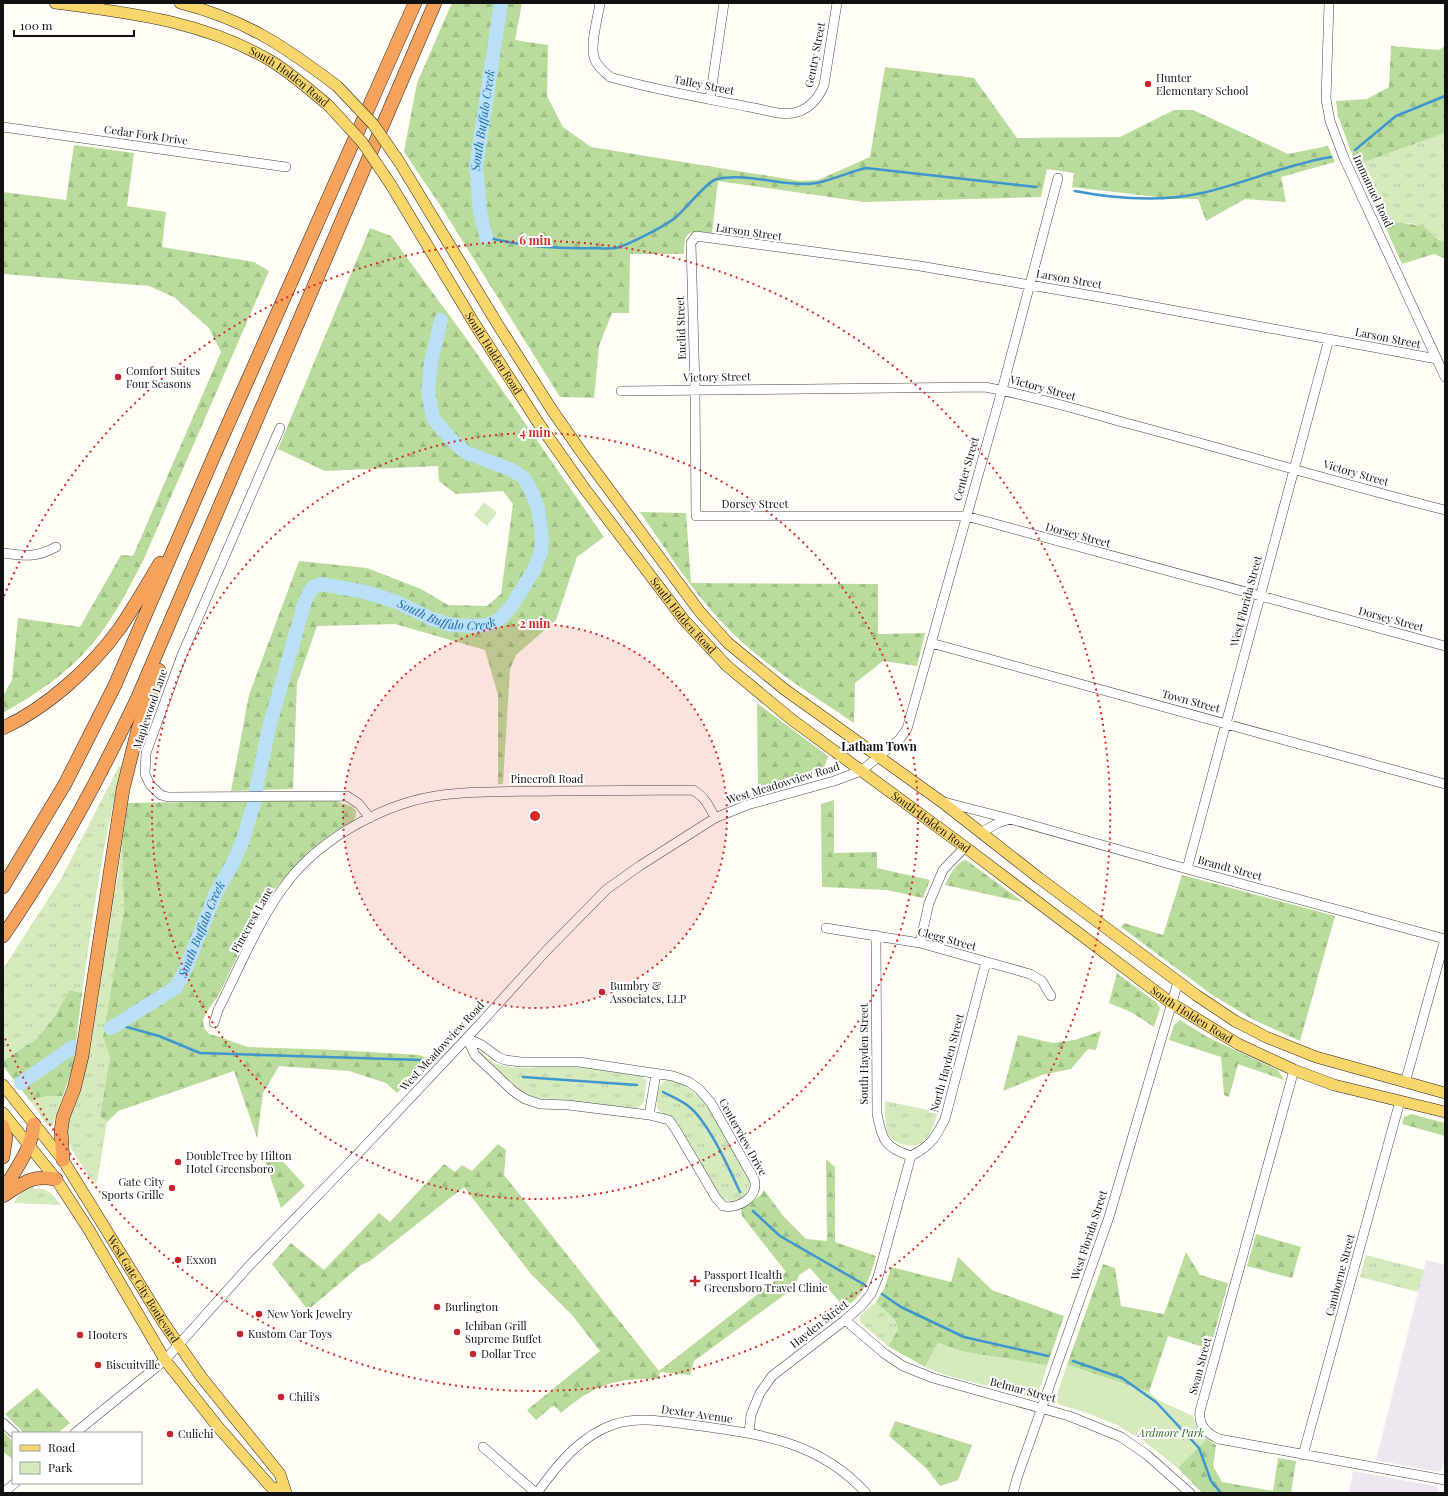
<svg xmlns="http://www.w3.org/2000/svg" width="1448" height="1496" font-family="'Playfair Display',serif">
  <defs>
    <pattern id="grass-tufts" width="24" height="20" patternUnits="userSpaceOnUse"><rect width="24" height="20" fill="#d5ebbd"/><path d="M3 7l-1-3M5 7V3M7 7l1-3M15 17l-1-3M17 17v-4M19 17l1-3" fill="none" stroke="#b6c8a1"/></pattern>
    <pattern id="forest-firs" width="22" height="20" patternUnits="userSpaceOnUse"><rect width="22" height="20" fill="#b9dc9c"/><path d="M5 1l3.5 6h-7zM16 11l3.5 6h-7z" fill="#9ebc85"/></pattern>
  </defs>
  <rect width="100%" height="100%" fill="#fffdf5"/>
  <path fill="#eee6ef" d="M 1426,1260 L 1445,1265 L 1445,1456 L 1442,1469 L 1438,1472 L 1376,1460 Z
    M 1353,1471 L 1435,1486 L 1439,1490 L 1438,1493 L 1349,1493 Z"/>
  <path fill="url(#grass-tufts)" d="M 1445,133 L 1445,241 C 1436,240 1432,233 1425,228 C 1416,221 1394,223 1385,226 L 1356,165 Z
    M 119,766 L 122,768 C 102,842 93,918 82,993 L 69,990 L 56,1014 L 38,1038 L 3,1061 L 3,969 L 61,879 Z
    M 122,843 L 124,910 L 103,1037 L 110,1057 L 100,1116 L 107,1122 L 97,1182 L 94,1184 L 72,1150 L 68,1140 L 66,1138 L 66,1123 L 78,1098 L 91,1045 L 111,905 L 117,882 Z
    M 478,1050 L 494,1063 L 508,1067 L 529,1068 L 547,1066 L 573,1066 L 641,1076 L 647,1080 L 643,1104 L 635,1109 L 563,1100 L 534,1098 L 519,1091 L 477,1052 Z
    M 670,1079 C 686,1085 697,1093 708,1106 L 750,1181 C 750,1196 734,1206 721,1198 L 678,1123 C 671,1117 662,1115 657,1108 C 656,1098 657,1081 670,1079 Z
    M 43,1096 L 63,1096 L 52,1127 L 49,1127 L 31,1102 Z
    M 885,1101 L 938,1112 C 933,1130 925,1152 902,1144 C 895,1142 890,1139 888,1133 C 884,1123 885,1111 885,1101 Z
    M 33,1186 L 34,1189 C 48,1187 53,1195 61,1205 L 13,1203 L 25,1189 Z
    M 1366,1255 L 1424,1270 L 1418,1292 L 1360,1277 Z
    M 876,1302 L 895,1320 L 898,1330 L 888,1346 L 860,1322 L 860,1316 Z"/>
  <path fill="url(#forest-firs)" d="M 452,3 L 522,3 L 515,40 L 548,45 L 547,96 L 563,127 L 591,147 L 800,181 L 818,180 L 870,157 L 885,67 L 974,78 L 1017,138 L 1120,137 L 1174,110 L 1193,110 L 1288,154 L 1328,146 L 1335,162 L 1281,177 L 1286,202 L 1245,199 L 1206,221 L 1198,199 L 1175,199 L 1072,187 L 1074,173 L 1047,169 L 1041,197 L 864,202 L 718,181 L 712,233 C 689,230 684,230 684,254 L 630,254 L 629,313 L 612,313 L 599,346 L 594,398 L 560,397 L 440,205 L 404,152 L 417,83 Z
    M 1391,46 L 1439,50 L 1445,46 L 1445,133 L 1356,165 L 1338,116 L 1336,101 L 1367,99 L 1389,87 Z
    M 74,145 L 134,153 L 127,206 L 166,212 L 162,247 L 254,262 L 269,271 L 143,561 C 128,589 113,620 92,644 C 67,674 36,694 3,713 L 3,696 L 12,680 L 18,618 L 80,627 L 121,555 L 133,556 L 221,352 L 209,328 L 174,297 L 149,286 L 3,274 L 3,192 L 66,200 Z
    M 1396,222 L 1423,226 L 1439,240 L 1445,241 L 1445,259 L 1434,254 L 1402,264 L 1385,226 Z
    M 370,228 L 391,236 L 466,338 L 604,537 L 577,557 L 556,620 L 516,655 L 510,669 L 503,784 L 498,784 L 498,695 L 485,650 L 395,624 L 317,626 L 297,683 L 293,789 L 231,791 L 249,695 L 299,561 L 367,568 L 421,589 L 448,605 L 487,606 L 501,594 L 513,504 L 503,491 L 456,494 L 439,481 L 438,466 L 325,471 L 278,449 Z
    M 640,512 L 686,513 L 691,583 L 878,584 L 878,634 L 925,633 L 917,666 L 883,661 L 855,683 L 854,723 C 804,689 750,657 711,610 C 685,580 663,545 640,512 Z
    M 757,703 L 828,756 L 823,772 L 758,791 Z
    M 319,800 L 337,801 L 353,807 L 356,811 L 356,816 L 353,821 L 332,833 L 310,850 L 273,891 L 258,914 L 218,996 L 206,1013 L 203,1020 L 204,1028 L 209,1034 L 220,1037 L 247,1047 L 337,1050 L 419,1055 L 429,1059 L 397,1093 L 386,1083 L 349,1071 L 279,1066 L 263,1093 L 257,1138 L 234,1071 L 118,1111 L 107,1122 L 100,1116 L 110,1057 L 103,1037 L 124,910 L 122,843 L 128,803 Z
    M 834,800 L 834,853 L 877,852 L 877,868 L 930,880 L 923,898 L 887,890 L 822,887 L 821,804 Z
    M 966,860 L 1023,902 L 945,885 C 950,876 955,862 966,860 Z
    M 1182,875 L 1335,916 L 1300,1041 L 1252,1019 L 1211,994 L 1121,927 L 1124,923 L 1163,935 Z
    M 1117,973 L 1157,1003 L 1160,1008 L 1154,1027 L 1131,1012 L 1109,1003 Z
    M 69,990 L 82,993 L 73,1065 L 63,1096 L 43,1096 L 31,1102 L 3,1066 L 3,1061 L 38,1038 L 56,1014 Z
    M 1180,1020 L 1209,1038 L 1278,1070 L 1284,1080 L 1238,1064 L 1229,1097 L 1224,1095 L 1221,1057 L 1169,1040 L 1174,1025 Z
    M 1101,1031 L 1096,1050 L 1088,1049 L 1071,1069 L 1042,1075 L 1003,1091 L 1018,1035 L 1053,1043 L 1075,1040 Z
    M 1411,1114 L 1445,1123 L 1445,1136 L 1402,1124 L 1404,1117 Z
    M 498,1144 L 506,1150 L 504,1175 L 659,1371 L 786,1272 L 742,1216 L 741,1209 L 761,1195 L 764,1190 L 784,1217 L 806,1239 L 827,1241 L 826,1159 L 835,1167 L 835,1242 L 876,1256 C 869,1280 866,1292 845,1308 L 810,1268 L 799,1275 L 795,1287 L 694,1361 L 690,1375 L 660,1372 L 658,1379 C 614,1378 595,1384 561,1413 L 554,1405 L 536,1420 L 527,1410 L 600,1351 L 572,1315 L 531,1274 L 464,1187 L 370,1261 L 361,1265 L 308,1310 L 272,1264 L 291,1243 L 324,1270 L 379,1213 L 390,1222 L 444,1164 L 455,1172 L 462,1165 L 472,1171 Z
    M 263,1156 L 279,1157 L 305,1186 L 281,1208 Z
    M 1256,1234 L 1301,1247 L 1292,1278 L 1247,1266 Z
    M 1186,1252 L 1200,1275 L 1228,1283 L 1210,1349 L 1168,1336 L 1149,1392 L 1067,1365 L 1103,1264 L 1115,1268 L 1121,1306 L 1164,1314 Z
    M 958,1257 L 992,1290 L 1064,1316 L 1038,1392 L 1035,1396 L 1030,1397 L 995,1358 L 960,1351 L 938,1343 L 925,1367 L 888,1346 L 898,1330 L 895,1320 L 876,1302 L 885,1287 L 891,1267 L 951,1282 Z
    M 37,1388 L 70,1423 L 58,1433 L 24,1433 L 5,1414 Z
    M 895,1421 L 972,1445 L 958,1480 L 940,1486 L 926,1468 L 889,1436 Z
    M 3,1431 L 13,1442 L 13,1459 L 3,1452 Z
    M 1201,1435 L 1216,1445 L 1213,1466 L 1222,1482 L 1273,1491 L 1278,1458 L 1296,1461 L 1291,1493 L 1202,1493 L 1178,1468 L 1163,1456 Z"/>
  <path fill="#d5ebbd" d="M 484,502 L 497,513 L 487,526 L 474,515 Z
    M 938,1343 L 960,1351 L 1047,1365 C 1044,1375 1041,1395 1030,1397 L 945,1375 L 925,1367 Z
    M 1067,1365 L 1149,1392 L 1158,1400 L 1193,1416 L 1197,1428 L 1206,1440 L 1178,1468 L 1142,1440 L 1117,1425 L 1090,1414 L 1061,1405 L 1057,1403 L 1056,1398 Z"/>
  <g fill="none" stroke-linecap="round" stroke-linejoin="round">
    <path stroke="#3f96cf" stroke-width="2.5" d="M 1355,150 L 1396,116 L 1445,96
      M 1075,191 C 1116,199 1161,202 1202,193 C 1246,183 1287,164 1331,157
      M 486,237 C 520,246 556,249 591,248 C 599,248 608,249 616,248 C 628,245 665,226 675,218 C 685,210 708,180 717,179 C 743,173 777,184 804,184 C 825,184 845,173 866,168 L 1036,187
      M 116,1024 L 159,1036 L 200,1053 L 422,1060
      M 523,1077 L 637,1085
      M 663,1092 C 671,1096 680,1100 687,1105 C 708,1120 729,1169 740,1192
      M 753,1211 L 780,1236 L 865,1285
      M 882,1294 L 901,1307 L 964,1337 L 1048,1356
      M 1073,1361 L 1122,1378 L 1156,1402 L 1199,1448 L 1211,1481 L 1221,1493"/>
    <g stroke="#b9e0f7" stroke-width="14">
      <path id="s1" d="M 486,237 L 480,211 L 476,167 L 501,3"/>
      <path id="s2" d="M 256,790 L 269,728 L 305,601 L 312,588 L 321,584 L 365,592 L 397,602 L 432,619 L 451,625 L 473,626 L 487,625 L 500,619 L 511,607 L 534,570 L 541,552 L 542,538 L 538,508 L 532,492 L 524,478 L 512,470 L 465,452 L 451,439 L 433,418 L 428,391 L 431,362 L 441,320"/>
      <path id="s3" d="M 111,1028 L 175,988 L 183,975 L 216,893 L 233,863 L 243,840 L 255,799"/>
      <path d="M 21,1083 L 73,1047"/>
    </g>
    <g stroke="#444" stroke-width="10">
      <path id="minor" d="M 600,3 C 598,17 590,44 594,57 C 596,66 604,71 610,77 C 655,90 703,98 749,107 C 763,109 783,117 797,112 C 811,108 819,97 824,85 L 837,3
        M 1329,3 L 1326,99 L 1330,121 L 1344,158 L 1445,377
        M 710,99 L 724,3
        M 3,127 L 286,167
        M 1437,359 L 1117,300 L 920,266 L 696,236 L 691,243 L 695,389 L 696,516 L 966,516 L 1445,646
        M 621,391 L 985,387 C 1033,396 1080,410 1126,423 C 1233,451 1338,483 1445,510
        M 280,428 L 182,655 L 146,753 L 145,774 L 150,785 L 161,795 L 168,797 L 347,796 L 359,804 L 370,818
        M 3,553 C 25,556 36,558 56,547
        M 931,643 L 1445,784
        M 944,802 L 1010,819
        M 982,832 L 998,823 L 1010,819 L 1187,869 L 1445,939
        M 1187,869 L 1329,339
        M 826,928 L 920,943 L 1030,974 L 1042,981 L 1051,996
        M 876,935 L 877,1114 C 882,1140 885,1148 911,1156
        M 920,943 L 929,903 L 943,870 L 965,847
        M 214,1023 L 218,1010 C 240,967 259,918 289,880 C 324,836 387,802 442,795 C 479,790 517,792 554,791 C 600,791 647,790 693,790 C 705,797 709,806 715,818
        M 467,1038 L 482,1045 L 498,1057 L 505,1060 L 521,1062 L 579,1062 L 673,1076 L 689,1082 L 699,1089 L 711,1103 L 754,1179 C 760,1195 739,1210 723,1206 L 716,1198 L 676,1130 L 669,1120 L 649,1115 L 568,1105 L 540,1104 L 525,1099 L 513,1091 L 475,1055 Z
        M 1294,1070 L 1200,1411 C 1198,1425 1207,1434 1219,1439 L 1445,1480
        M 1405,1083 L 1445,939
        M 649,1115 L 656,1074
        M 911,1156 C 931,1146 935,1138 945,1119 L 986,962
        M 845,1320 L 885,1354 L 903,1366 L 933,1378 L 1069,1416 L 1121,1437 L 1147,1455 L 1190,1493
        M 3,1423 L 14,1433
        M 75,1433 L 165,1360 L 249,1266 L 352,1160 L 479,1025 L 546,951 L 607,889 L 641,865 L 715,818 L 747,805 L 834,781 L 861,771 L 899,740 L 907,729 L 1002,390 L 1058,178
        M 749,1433 L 751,1415 L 760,1393 L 772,1376 L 845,1320 L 861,1306 L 871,1294 L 878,1277 L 911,1156
        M 483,1447 L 536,1493
        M 1303,1455 L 1400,1101
        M 3,1493 L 15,1483
        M 537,1493 C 557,1465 581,1435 615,1424 C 641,1416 666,1422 693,1425 C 759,1434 818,1440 866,1493
        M 1013,1493 L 1017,1478 L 1109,1217 L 1178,982"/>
    </g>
    <g stroke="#222" stroke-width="12">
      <g id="major">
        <path id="s4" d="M 55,3 C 130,13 204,21 271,61 C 292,74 310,90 329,106"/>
        <path d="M 180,3 C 246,20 284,46 337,86"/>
        <path d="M 400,163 L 498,325 L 552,410 L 582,453 L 700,612 L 728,643 L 784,689 L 942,802 L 1039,878 L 1196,995 L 1235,1021 L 1266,1037 L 1316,1057 L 1445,1093"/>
        <path id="s5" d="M 391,185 L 474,323 L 537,421 L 582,485 L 684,620 L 727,666 L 791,719 L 965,847 L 1171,1003 L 1238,1044 L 1294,1070 L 1334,1085 L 1445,1112"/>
        <path id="s6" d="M 3,1085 L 63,1160 L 163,1322 L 202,1378 L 280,1474 L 286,1493"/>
        <path d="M 3,1113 L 56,1179 L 89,1230 L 165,1360 L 218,1427 L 271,1487 L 284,1491"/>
      </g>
    </g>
    <g stroke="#222" stroke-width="14">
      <path id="highway" d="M 3,728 C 48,707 91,668 120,628 C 134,607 147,585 160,563
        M 3,887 L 65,784 L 115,685 L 217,449 L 415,3
        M 3,936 C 55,861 98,781 137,699 L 435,3
        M 3,1126 L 6,1137 L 3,1157
        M 63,1160 L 61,1131 L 63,1117 L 74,1089 L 82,1056 L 123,789 L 138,729 L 159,670
        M 3,1191 C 15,1170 32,1149 34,1124
        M 3,1196 C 24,1183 30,1175 56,1179"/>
    </g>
    <use href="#minor" stroke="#fff" stroke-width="9"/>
    <use href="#major" stroke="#f9d66b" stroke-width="11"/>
    <use href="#highway" stroke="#f5a25d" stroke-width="13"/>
    <g stroke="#222" stroke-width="12" stroke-linecap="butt">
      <path id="major-bridge" d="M 337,86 L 373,124 L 400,163
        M 329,106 L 362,142 L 391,185"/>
    </g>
    <use href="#major-bridge" stroke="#f9d66b" stroke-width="11"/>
  </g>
  <circle cx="535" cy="816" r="192" fill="#d62828" fill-opacity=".12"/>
  <g fill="none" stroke="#d62828" stroke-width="2" stroke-dasharray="2 4">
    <circle cx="535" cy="816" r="192"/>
    <circle cx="535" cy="816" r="383"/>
    <path d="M4 596A575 575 0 1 1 4 1036"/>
  </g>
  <g fill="#c4262e" stroke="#fff" stroke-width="1.5">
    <circle cx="1148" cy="84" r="4"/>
    <circle cx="118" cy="377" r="4"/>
    <circle cx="602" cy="992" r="4"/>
    <circle cx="178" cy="1162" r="4"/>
    <circle cx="172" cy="1188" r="4"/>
    <circle cx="178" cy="1260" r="4"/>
    <path d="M693 1275h4v4h4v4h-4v4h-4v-4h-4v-4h4z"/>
    <circle cx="437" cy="1307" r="4"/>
    <circle cx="259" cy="1314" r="4"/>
    <circle cx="457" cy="1332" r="4"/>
    <circle cx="240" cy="1334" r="4"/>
    <circle cx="80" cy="1335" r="4"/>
    <circle cx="473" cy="1354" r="4"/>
    <circle cx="98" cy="1365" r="4"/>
    <circle cx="281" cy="1397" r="4"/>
    <circle cx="170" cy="1434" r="4"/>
  </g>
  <g text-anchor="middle" stroke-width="4" stroke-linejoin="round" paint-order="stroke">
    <g font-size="11" fill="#111" stroke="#fff">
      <text transform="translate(815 55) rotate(-79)" y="4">Gentry Street</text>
      <text dy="4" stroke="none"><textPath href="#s4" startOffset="249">South Holden Road</textPath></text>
      <text transform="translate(704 85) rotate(11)" y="4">Talley Street</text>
      <text transform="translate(146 135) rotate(8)" y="4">Cedar Fork Drive</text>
      <text transform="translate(1373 191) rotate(65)" y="4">Immanuel Road</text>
      <text transform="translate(749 232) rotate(8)" y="4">Larson Street</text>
      <text transform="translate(1069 279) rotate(10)" y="4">Larson Street</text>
      <text transform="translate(681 328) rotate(-92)" y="4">Euclid Street</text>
      <text transform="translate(1388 338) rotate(11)" y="4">Larson Street</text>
      <text dy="4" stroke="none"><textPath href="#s5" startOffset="197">South Holden Road</textPath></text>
      <text transform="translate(717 377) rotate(-1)" y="4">Victory Street</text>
      <text transform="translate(1043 388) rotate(15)" y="4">Victory Street</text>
      <text transform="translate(966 469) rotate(-74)" y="4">Center Street</text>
      <text transform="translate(1356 473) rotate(16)" y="4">Victory Street</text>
      <text x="755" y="508">Dorsey Street</text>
      <text transform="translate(1078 535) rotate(15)" y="4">Dorsey Street</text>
      <text transform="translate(1246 601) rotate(-75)" y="4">West Florida Street</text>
      <text dy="4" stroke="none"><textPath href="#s5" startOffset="521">South Holden Road</textPath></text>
      <text transform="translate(1391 619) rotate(15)" y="4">Dorsey Street</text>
      <text transform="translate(1191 701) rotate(15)" y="4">Town Street</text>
      <text transform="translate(150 709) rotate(-71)" y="4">Maplewood Lane</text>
      <text x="547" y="783">Pinecroft Road</text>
      <text transform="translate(783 783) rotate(-17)" y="4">West Meadowview Road</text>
      <text dy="4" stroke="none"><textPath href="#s5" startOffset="845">South Holden Road</textPath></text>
      <text transform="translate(1230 868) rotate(15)" y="4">Brandt Street</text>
      <text transform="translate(252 920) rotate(-61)" y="4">Pinecrest Lane</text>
      <text transform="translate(947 939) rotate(15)" y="4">Clegg Street</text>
      <text dy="4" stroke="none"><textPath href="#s5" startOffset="1169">South Holden Road</textPath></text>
      <text transform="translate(442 1046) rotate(-47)" y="4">West Meadowview Road</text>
      <text transform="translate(864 1054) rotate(-90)" y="4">South Hayden Street</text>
      <text transform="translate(947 1063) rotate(-75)" y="4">North Hayden Street</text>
      <text transform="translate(743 1137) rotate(61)" y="4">Centerview Drive</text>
      <text transform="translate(1089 1235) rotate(-72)" y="4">West Florida Street</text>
      <text transform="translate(1340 1275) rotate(-75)" y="4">Camborne Street</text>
      <text dy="4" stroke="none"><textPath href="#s6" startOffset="248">West Gate City Boulevard</textPath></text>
      <text transform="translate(819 1324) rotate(-38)" y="4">Hayden Street</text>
      <text transform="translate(1200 1366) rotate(-75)" y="4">Swan Street</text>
      <text transform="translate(1023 1390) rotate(15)" y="4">Belmar Street</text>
      <text transform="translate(697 1414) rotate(8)" y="4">Dexter Avenue</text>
    </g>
    <g font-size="11" fill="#111" stroke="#fff" text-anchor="start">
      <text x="1156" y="82">Hunter<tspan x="1156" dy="13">Elementary School</tspan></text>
      <text x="126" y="375">Comfort Suites<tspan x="126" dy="13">Four Seasons</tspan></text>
      <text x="610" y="990">Bumbry &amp;<tspan x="610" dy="13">Associates, LLP</tspan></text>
      <text x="186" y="1160">DoubleTree by Hilton<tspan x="186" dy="13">Hotel Greensboro</tspan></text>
      <text x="164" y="1186" text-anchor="end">Gate City<tspan x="164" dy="13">Sports Grille</tspan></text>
      <text x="186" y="1264">Exxon</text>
      <text x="704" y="1279">Passport Health<tspan x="704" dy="13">Greensboro Travel Clinic</tspan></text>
      <text x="445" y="1311">Burlington</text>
      <text x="267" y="1318">New York Jewelry</text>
      <text x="465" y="1330">Ichiban Grill<tspan x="465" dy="13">Supreme Buffet</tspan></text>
      <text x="248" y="1338">Kustom Car Toys</text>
      <text x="88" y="1339">Hooters</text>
      <text x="481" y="1358">Dollar Tree</text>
      <text x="106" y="1369">Biscuitville</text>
      <text x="289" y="1401">Chili's</text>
      <text x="178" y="1438">Culichi</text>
    </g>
    <g font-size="11" font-style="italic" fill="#2f6b1f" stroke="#fff">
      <text x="1171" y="1437">Ardmore Park</text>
    </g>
    <g font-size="12" font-style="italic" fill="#1768a6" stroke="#fff">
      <text dy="4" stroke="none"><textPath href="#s1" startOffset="118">South Buffalo Creek</textPath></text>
      <text dy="4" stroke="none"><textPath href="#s2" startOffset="351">South Buffalo Creek</textPath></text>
      <text dy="4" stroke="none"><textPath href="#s3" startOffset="140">South Buffalo Creek</textPath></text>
    </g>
    <g font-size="12" font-weight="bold" fill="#111" stroke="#fff">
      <text x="879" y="751">Latham Town</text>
    </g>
  </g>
  <circle cx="535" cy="816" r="6" fill="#d62828" stroke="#fff" stroke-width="2"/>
  <g font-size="12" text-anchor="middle" font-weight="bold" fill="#d62828" stroke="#fff" stroke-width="4" stroke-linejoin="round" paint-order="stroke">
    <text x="535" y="245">6 min</text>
    <text x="535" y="437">4 min</text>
    <text x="535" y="628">2 min</text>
  </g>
  <rect width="1448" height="1496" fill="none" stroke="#111111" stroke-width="8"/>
  <rect x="12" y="1432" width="130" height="52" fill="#ffffff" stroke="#a0a0a0"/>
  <rect x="20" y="1445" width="20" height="6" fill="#f9d66b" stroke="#a0a0a0"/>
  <text x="48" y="1452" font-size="12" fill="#111111">Road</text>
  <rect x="20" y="1462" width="20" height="12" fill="#d5ebbd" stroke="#a0a0a0"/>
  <text x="48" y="1472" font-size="12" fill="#111111">Park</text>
  <path d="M14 30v6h120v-6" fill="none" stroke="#111111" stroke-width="2"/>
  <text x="20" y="30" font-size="12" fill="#111111" stroke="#ffffff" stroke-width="3" paint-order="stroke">100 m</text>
</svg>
